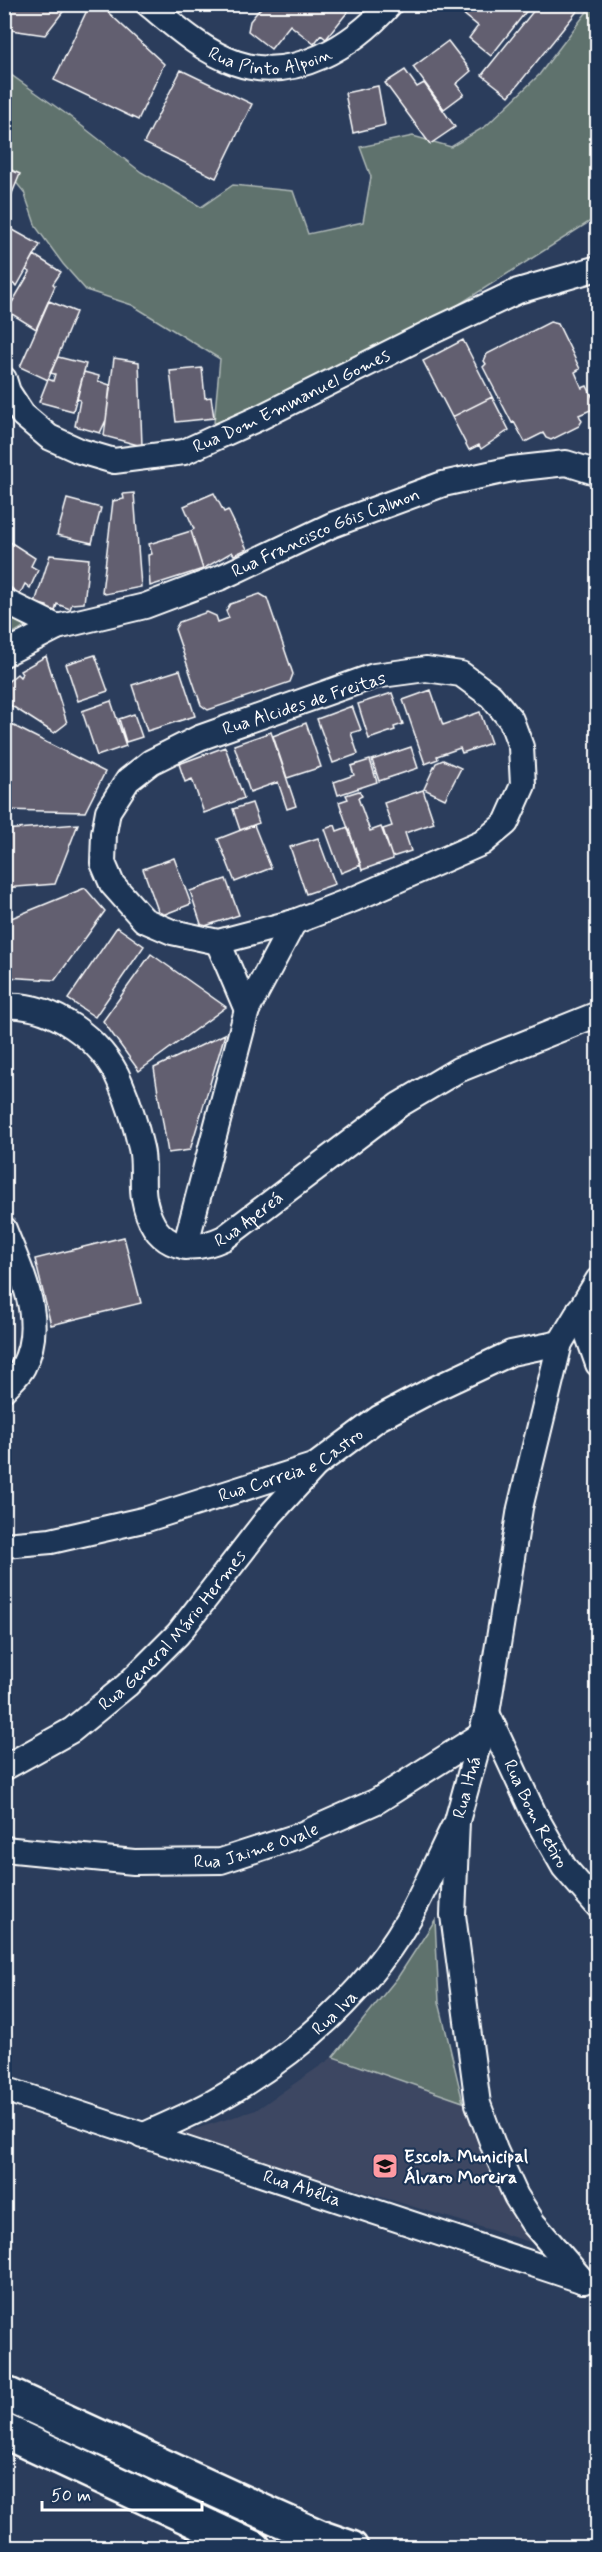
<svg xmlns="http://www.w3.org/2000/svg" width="602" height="2552" font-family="Mynerve,sans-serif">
  <rect width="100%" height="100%" fill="#2b3d5c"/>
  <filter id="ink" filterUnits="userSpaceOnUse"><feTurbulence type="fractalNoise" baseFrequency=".0167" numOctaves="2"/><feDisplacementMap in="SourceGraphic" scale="12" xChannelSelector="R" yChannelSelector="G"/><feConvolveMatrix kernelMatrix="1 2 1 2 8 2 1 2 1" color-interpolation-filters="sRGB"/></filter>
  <g filter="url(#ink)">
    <path fill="#3c4762" d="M 333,2057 L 463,2102 L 505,2197 L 540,2245 L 176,2135 L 256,2110 Z"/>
    <path fill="#5e726d" stroke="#aeb8b6" stroke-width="1.5" d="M 592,5 L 597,5 L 597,217 L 436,319 L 213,434 L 220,359 L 132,305 L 86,290 L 63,264 L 36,227 L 24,192 L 5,169 L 4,70 L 69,116 L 141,172 L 201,207 L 233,185 L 293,191 L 308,234 L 363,222 L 371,177 L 360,147 L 413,136 L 451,147 L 486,126 L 539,75 Z
      M 5,610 L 32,622 L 5,638 Z
      M 435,1920 L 439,2002 L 463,2102 L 333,2057 L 398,1977 Z"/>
    <path fill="#625e70" stroke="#fff" stroke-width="1.5" d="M 4,4 L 69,4 L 45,35 L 4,29 Z
      M 90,4 L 99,4 L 164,64 L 138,120 L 54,80 Z
      M 264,4 L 354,4 L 326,39 L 321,35 L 314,44 L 290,25 L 271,49 L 248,31 L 250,21 Z
      M 459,4 L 532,4 L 491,56 L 469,38 L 478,26 L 456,8 Z
      M 539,4 L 583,4 L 509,96 L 482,75 Z
      M 448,41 L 471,71 L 456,84 L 464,94 L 444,109 L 413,67 Z
      M 181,70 L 252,104 L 216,178 L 144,143 Z
      M 405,70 L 417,87 L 424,83 L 455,127 L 430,144 L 385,83 Z
      M 378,86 L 385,125 L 353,133 L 345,93 Z
      M 4,167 L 20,174 L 4,213 Z
      M 4,225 L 40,245 L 17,286 L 4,279 Z
      M 34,255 L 61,272 L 53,284 L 55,286 L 36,329 L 7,311 L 30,272 L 26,270 Z
      M 49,301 L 76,312 L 48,380 L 20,367 Z
      M 550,322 L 558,324 L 580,369 L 575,372 L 582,388 L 587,386 L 596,404 L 593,409 L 579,415 L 582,421 L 579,426 L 551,440 L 546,438 L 543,433 L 525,442 L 514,422 L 512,423 L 483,367 L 486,364 L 484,361 L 487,354 Z
      M 463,340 L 509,430 L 481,449 L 479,445 L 469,450 L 423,361 Z
      M 58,357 L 86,364 L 73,411 L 39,402 L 48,379 L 53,381 L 55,374 L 50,373 Z
      M 114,358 L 139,362 L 142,446 L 104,436 Z
      M 202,368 L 205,398 L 211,397 L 214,418 L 176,422 L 170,371 Z
      M 84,372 L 99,376 L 98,381 L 110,385 L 106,420 L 100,433 L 75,426 L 80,400 L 77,399 Z
      M 492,397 L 509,430 L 481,449 L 479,445 L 469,450 L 452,417 Z
      M 134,493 L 141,587 L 105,594 L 102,592 L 113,501 L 124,499 L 123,494 Z
      M 214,493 L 224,512 L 228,510 L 247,549 L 234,555 L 232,552 L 203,569 L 191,531 L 194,529 L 184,506 Z
      M 67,499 L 101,508 L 92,543 L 57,535 Z
      M 191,531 L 203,569 L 150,586 L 148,555 L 152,554 L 149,544 Z
      M 7,540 L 35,558 L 31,566 L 38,570 L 30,588 L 25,584 L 20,594 L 4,583 L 4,544 Z
      M 50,555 L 89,559 L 84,603 L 72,604 L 70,609 L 57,604 L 55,611 L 47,609 L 47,606 L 35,603 Z
      M 260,594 L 267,598 L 293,674 L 290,682 L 208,710 L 201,705 L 175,629 L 179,622 L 207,612 L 216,616 L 218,622 L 229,618 L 226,611 L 230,604 Z
      M 95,655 L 108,691 L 78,701 L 66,664 Z
      M 46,656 L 67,723 L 54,733 L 4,701 L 4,685 L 17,674 L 20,677 L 22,674 L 20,671 Z
      M 180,670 L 195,716 L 147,731 L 132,685 Z
      M 431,690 L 443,725 L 480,712 L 491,743 L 462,753 L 460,748 L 437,756 L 438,759 L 425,764 L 403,700 Z
      M 392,693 L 403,724 L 394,727 L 395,730 L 369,739 L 358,704 Z
      M 111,701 L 126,746 L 97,756 L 82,711 Z
      M 352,706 L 361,730 L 351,733 L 358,754 L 333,763 L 317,719 Z
      M 134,714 L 142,737 L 126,742 L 119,719 Z
      M 4,721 L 105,772 L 85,812 L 4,810 Z
      M 306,723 L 321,767 L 287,778 L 273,736 Z
      M 271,732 L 296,806 L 287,809 L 278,782 L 250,792 L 234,745 Z
      M 225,747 L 244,798 L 204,813 L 192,779 L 185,782 L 179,764 Z
      M 411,747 L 418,768 L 379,781 L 372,760 Z
      M 370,760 L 377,782 L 338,795 L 334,782 L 354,775 L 351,766 Z
      M 443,760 L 461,768 L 445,799 L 424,789 L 436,763 Z
      M 423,790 L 434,823 L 405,833 L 411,851 L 392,857 L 383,829 L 392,826 L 384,803 Z
      M 359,791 L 362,796 L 358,798 L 370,831 L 381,827 L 393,859 L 362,870 L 339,802 L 348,799 L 346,795 Z
      M 252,803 L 259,823 L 240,830 L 233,809 Z
      M 78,824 L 55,884 L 4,888 L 4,830 Z
      M 254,825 L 271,868 L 235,882 L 218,839 Z
      M 335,825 L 337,831 L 348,827 L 361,865 L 341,873 L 325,829 Z
      M 318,838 L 335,884 L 306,894 L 290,847 Z
      M 174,858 L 191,904 L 160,916 L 143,869 Z
      M 226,879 L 239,915 L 202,927 L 190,891 Z
      M 85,888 L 105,911 L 55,980 L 4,977 L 4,921 Z
      M 117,927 L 144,946 L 95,1017 L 68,999 Z
      M 151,954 L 226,1007 L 139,1071 L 103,1021 Z
      M 225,1034 L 190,1150 L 168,1153 L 154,1068 Z
      M 124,1237 L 141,1303 L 51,1325 L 35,1259 Z
      M 4,1272 L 11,1282 L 4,1284 Z
      M 12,1306 L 4,1328 L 4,1307 Z"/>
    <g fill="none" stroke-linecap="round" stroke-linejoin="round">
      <g stroke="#fff" stroke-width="28">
        <g id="minor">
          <path id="s1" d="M 148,4 C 175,26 202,51 236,63 C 293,83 353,46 390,4"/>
          <path id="s2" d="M 4,379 L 8,392 L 23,415 L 49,437 L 80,451 L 114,461 L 184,452 L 259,418 L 425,335 L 518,291 L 598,268"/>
          <path d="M 4,601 L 57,627"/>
          <path id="s3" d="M 4,654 L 57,627 L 145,606 L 222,577 L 332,525 L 443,484 L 512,469 L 566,463 L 598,473"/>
          <path d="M 426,669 L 461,674 L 491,696 L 511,720 L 521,747 L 523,785 L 506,823 L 482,843 L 354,899 L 294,922 L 218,942 L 172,932 L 144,920 L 112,884 L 103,863 L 104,833 L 108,811 L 128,780 L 151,762 L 199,738 L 374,676 Z"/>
          <path d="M 218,942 L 247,1010"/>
          <path id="s4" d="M 4,1006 C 51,1002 103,1040 120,1082 C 129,1103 136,1126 141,1148 C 145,1164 141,1182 144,1198 C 152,1244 183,1257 224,1238 L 399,1105 L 458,1070 L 598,1014"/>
          <path d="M 4,1229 C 21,1273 47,1321 23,1367 C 19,1375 10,1382 4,1389"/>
          <path d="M 185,1247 L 247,1010 L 294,922"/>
          <path d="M 579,1310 L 598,1364"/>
          <path id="s5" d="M 4,1545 L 51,1541 L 147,1519 L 316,1465 L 379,1418 L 432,1390 L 511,1353 L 560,1343"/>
          <path id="s6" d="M 487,1713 L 534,1814 L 564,1867 L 598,1906"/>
          <path id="s7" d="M 4,1768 L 72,1730 L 127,1685 L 178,1634 L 271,1514 L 314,1467"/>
          <path id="s8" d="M 4,1849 L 134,1862 L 221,1861 L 298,1836 L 377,1801 L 481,1735"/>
          <path id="s9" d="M 4,2089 L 584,2281"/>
          <path id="s10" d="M 142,2136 C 166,2125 190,2115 212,2103 C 292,2058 363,1998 409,1918 C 425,1889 438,1858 453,1828"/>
          <path id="s11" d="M 583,2281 L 533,2223 L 516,2196 L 495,2150 L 478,2104 L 453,1915 L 457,1821 L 487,1713 L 520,1508 L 560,1343 L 598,1280"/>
        </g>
      </g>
      <g stroke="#fff" stroke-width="38">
        <path id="secondary" d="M 4,2393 L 259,2510 L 322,2538 L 351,2548
          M 4,2431 L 254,2548"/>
      </g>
      <use href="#minor" stroke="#1d3557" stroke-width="24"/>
      <use href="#secondary" stroke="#1d3557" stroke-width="33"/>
    </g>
  </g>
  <defs>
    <g id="school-square" transform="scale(1.35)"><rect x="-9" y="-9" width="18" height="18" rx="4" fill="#ff9aa2" stroke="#1d3557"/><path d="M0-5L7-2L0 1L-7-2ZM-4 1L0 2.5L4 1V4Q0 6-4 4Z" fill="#111"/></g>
  </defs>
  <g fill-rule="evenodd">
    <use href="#school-square" x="385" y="2166"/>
  </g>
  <g text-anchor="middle" stroke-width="4.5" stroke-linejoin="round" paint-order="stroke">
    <g font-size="18" fill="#fff" stroke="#1d3557">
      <text dy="6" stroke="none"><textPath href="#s1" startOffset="141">Rua Pinto Alpoin</textPath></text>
      <text dy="6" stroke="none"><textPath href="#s2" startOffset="334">Rua Dom Emmanuel Gomes</textPath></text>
      <text dy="6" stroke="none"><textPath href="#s3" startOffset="345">Rua Francisco Góis Calmon</textPath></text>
      <text transform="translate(304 703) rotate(-18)" y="6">Rua Alcides de Freitas</text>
      <text dy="6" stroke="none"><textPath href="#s4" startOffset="406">Rua Apereá</textPath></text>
      <text dy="6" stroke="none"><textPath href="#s5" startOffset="300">Rua Correia e Castro</textPath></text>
      <text dy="6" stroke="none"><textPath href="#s7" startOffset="220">Rua General Mário Hermes</textPath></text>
      <text dy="6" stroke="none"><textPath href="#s11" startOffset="528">Rua Ituá</textPath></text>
      <text dy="6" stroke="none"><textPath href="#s6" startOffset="112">Rua Bom Retiro</textPath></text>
      <text dy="6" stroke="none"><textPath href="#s8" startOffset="255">Rua Jaime Ovale</textPath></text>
      <text dy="6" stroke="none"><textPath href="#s10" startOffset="230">Rua Iva</textPath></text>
      <text dy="6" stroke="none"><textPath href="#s9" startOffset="314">Rua Abélia</textPath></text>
    </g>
    <g font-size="18" font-weight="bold" fill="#fff" stroke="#1d3557" text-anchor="start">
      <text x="404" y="2162">Escola Municipal<tspan x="404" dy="21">Álvaro Moreira</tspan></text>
    </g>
  </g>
  <rect width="602" height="2552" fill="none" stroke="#1d3557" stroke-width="24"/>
  <rect x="12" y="12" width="578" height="2528" fill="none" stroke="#fff" stroke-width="2" filter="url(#ink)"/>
  <path d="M42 2501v9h160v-9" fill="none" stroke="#ffffff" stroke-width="3"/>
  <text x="51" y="2501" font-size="18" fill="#ffffff" stroke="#1d3557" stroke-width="4.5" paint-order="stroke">50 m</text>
</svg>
